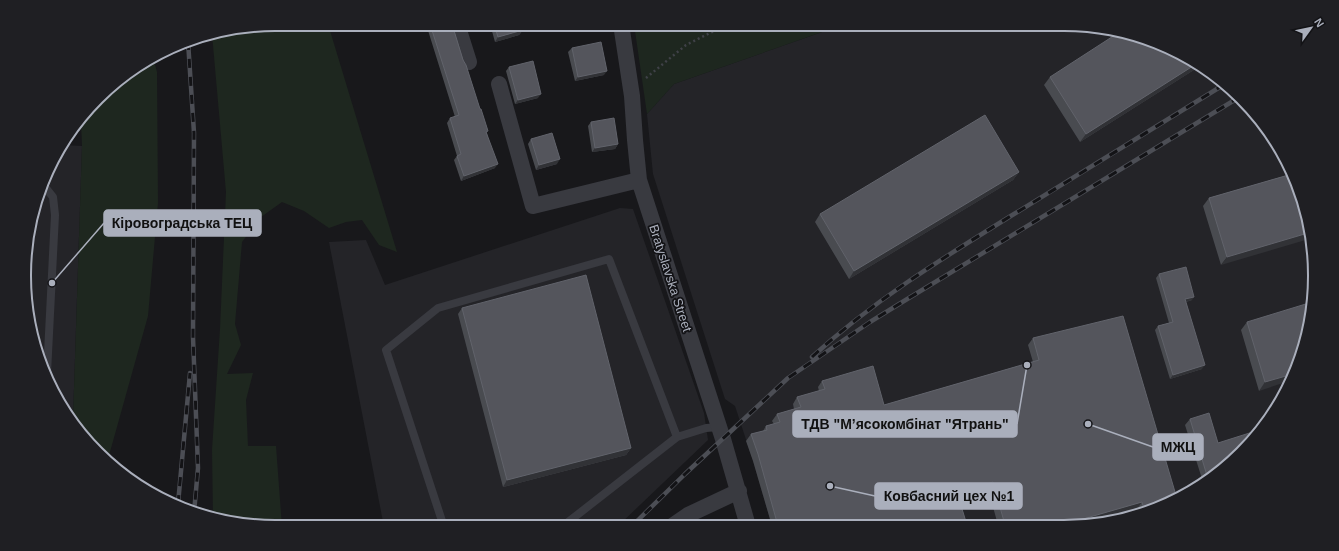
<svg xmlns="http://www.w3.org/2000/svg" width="1339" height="551" font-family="Helvetica,sans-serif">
  <rect width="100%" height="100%" fill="#18181b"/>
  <path fill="#242428" d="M 845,24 L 1063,24 L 1144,37 L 1229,86 L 1289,164 L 1314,259 L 1302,356 L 1273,415 L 1229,465 L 1175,501 L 1097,525 L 772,526 L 753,461 L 735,406 L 725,399 L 653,174 L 647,114 L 674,84 Z
    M 62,145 L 82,146 L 73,419 L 58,401 L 29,324 L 26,242 L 58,150 Z
    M 620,208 L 633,209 L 704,413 L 708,440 L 618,526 L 384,527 L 329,242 L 366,240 L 385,285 Z"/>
  <path fill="#1e271f" d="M 276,24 L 328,24 L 397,252 L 379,245 L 362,220 L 346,222 L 329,228 L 304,211 L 282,202 L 261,217 L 242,242 L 235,324 L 241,345 L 227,374 L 253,373 L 246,400 L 248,446 L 276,446 L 282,527 L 275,527 L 213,517 L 212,450 L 220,329 L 226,192 L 212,34 Z
    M 634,24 L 845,24 L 674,84 L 647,114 Z
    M 154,61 L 157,72 L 158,203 L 148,316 L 108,459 L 73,419 L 82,146 L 81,121 L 110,86 Z"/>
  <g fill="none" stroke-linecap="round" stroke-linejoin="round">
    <path stroke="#3f4147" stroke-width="2.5" stroke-dasharray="2 3" stroke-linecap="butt" d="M 646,78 L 686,45 L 728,24"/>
    <path stroke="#393a40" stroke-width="8" d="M 45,187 L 53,197 L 55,215 L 47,373
      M 563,526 L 677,437 L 706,428 L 719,427
      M 444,527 L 386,350 L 438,308 L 609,259 L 677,437"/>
    <path stroke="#393a40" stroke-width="16" d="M 457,24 L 469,62
      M 621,24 L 632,96 L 635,140 L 639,180 L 723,439 L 748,526
      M 499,84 L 533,206 L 639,180
      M 672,526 L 688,515 L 739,491"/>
    <g stroke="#4c4e55" stroke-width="4.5">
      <path id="rail" d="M 188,41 L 194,133 L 193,337 L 198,468 L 194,513
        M 812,357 C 874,300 943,258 1014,214 C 1085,171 1155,127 1225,84
        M 178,504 L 190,373
        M 632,526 L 685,474 L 788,378 L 870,322 L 904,301 L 1238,98"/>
    </g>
    <use href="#rail" stroke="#131316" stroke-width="3" stroke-dasharray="9" stroke-linecap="butt"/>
  </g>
  <path fill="#494b50" d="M 426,24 L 452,24 L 487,133 L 495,168 L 461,181 L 454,160 L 457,156 L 447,123 L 450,118 L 455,117 Z
    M 490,24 L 521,24 L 523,30 L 519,35 L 495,42 Z
    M 572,48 L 604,75 L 575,81 L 568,52 Z
    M 509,67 L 538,98 L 515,104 L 506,71 Z
    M 1197,68 L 1080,142 L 1044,85 L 1050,77 Z
    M 591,122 L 618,144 L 615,149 L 592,152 L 588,126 Z
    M 531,139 L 557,164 L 536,170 L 528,144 Z
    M 1019,172 L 1013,180 L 849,279 L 815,222 L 820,214 Z
    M 1292,174 L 1221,265 L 1203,206 L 1209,198 Z
    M 1159,274 L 1192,300 L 1186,302 L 1202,369 L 1170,379 L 1155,330 L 1158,326 L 1169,323 L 1156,278 Z
    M 462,308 L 631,448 L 626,455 L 503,487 L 458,314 Z
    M 1247,322 L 1302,356 L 1259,391 L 1241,330 Z
    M 1033,338 L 1172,497 L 1173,502 L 1138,512 L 1137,509 L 1081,525 L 998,525 L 988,489 L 959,498 L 967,525 L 772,526 L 753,461 L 746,441 L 751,434 L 763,431 L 766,426 L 774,424 L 772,421 L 777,414 L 794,409 L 793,404 L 797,397 L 819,391 L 818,387 L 822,381 L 884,405 L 1033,362 L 1028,345 Z
    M 1190,419 L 1218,443 L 1229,465 L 1203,482 L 1185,425 Z"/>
  <path fill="#313236" d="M 523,30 L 519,35 L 495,42 L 498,37 Z
    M 1193,66 L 1197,68 L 1080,142 L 1086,134 Z
    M 607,71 L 604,75 L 575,81 L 578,77 Z
    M 541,94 L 538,98 L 515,104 L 518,100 Z
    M 618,144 L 615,149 L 592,152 L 595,148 Z
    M 560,159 L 557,164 L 536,170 L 539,165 Z
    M 498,164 L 495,168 L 461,181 L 464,176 Z
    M 1019,172 L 1013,180 L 849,279 L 854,271 Z
    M 1308,233 L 1309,239 L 1221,265 L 1227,257 Z
    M 1194,297 L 1192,300 L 1182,303 L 1185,299 Z
    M 1205,365 L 1202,369 L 1170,379 L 1173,375 Z
    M 1293,374 L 1289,381 L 1259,391 L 1265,382 Z
    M 631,448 L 626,455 L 503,487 L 507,480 Z
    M 993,482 L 988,489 L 952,499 L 957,493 Z
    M 1142,502 L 1137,509 L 1081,525 L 1062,525 Z"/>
  <path fill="#54555c" stroke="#61636b" d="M 430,24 L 452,24 L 463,60 L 466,65 L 480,109 L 481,109 L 488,131 L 486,132 L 498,164 L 464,176 L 457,156 L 461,154 L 450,118 L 459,115 Z
    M 494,24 L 521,24 L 523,30 L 498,37 Z
    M 1118,33 L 1144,37 L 1193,66 L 1086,134 L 1050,77 Z
    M 601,42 L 607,71 L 578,77 L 572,48 Z
    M 533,61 L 541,94 L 518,100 L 509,67 Z
    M 985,115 L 1019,172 L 854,271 L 820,214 Z
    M 614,118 L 618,144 L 595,148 L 591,122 Z
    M 552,133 L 560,159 L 539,165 L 531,139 Z
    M 1292,174 L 1308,233 L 1227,257 L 1209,198 Z
    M 1186,267 L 1194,297 L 1185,299 L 1205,365 L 1173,375 L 1158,326 L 1173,322 L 1159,274 Z
    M 586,275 L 631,448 L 507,480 L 462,308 Z
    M 1309,303 L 1302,356 L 1293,374 L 1265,382 L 1247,322 Z
    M 1123,316 L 1175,492 L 1171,494 L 1173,502 L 1144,510 L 1142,502 L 1062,525 L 1005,525 L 993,482 L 957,493 L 967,525 L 778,526 L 758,454 L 751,434 L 767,430 L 766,426 L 780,422 L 777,414 L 801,407 L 797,397 L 825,389 L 822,381 L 873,366 L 884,405 L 1039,360 L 1033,338 Z
    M 1209,413 L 1218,443 L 1259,430 L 1229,465 L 1208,479 L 1190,419 Z"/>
  <g text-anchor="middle" stroke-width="3.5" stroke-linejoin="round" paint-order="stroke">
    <g font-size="13" fill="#aaafbc" stroke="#131316">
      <text transform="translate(671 278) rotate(72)" y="5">Bratyslavska Street</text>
    </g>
  </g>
  <path d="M0 0H1339V551H0ZM275 31H1064A244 244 0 0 1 1308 275V276A244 244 0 0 1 1064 520H275A244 244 0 0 1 31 276V275A244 244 0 0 1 275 31Z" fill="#1f1f23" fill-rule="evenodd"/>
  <path fill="none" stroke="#aaafbc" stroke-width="2" d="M275 31H1064A244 244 0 0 1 1308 275V276A244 244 0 0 1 1064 520H275A244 244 0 0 1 31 276V275A244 244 0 0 1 275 31Z"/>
  <path fill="none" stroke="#aaafbc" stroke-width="1.5" d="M52 283L104 223M1027 365L1017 424M1088 424L1153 447M830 486L875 496"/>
  <g fill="#aaafbc" stroke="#131316" stroke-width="1.5">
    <circle cx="52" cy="283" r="4"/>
    <circle cx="1027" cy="365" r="4"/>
    <circle cx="1088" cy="424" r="4"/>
    <circle cx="830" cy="486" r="4"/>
  </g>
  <g fill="#aaafbc" stroke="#aaafbc" stroke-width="1.5">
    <rect x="104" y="210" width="157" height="26" rx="4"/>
    <rect x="793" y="411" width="224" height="26" rx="4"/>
    <rect x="1153" y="434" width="50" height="26" rx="4"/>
    <rect x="875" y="483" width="147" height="26" rx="4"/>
  </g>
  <g font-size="14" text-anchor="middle" font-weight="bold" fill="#111">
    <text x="182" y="228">Кіровоградська ТЕЦ</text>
    <text x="905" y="429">ТДВ "М’ясокомбінат "Ятрань"</text>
    <text x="1178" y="452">МЖЦ</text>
    <text x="949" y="501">Ковбасний цех №1</text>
  </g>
  <g transform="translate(1311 28) rotate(57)" stroke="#131316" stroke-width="3" paint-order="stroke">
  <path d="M0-3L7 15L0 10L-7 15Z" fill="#aaafbc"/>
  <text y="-6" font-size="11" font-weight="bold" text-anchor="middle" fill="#aaafbc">N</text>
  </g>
</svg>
